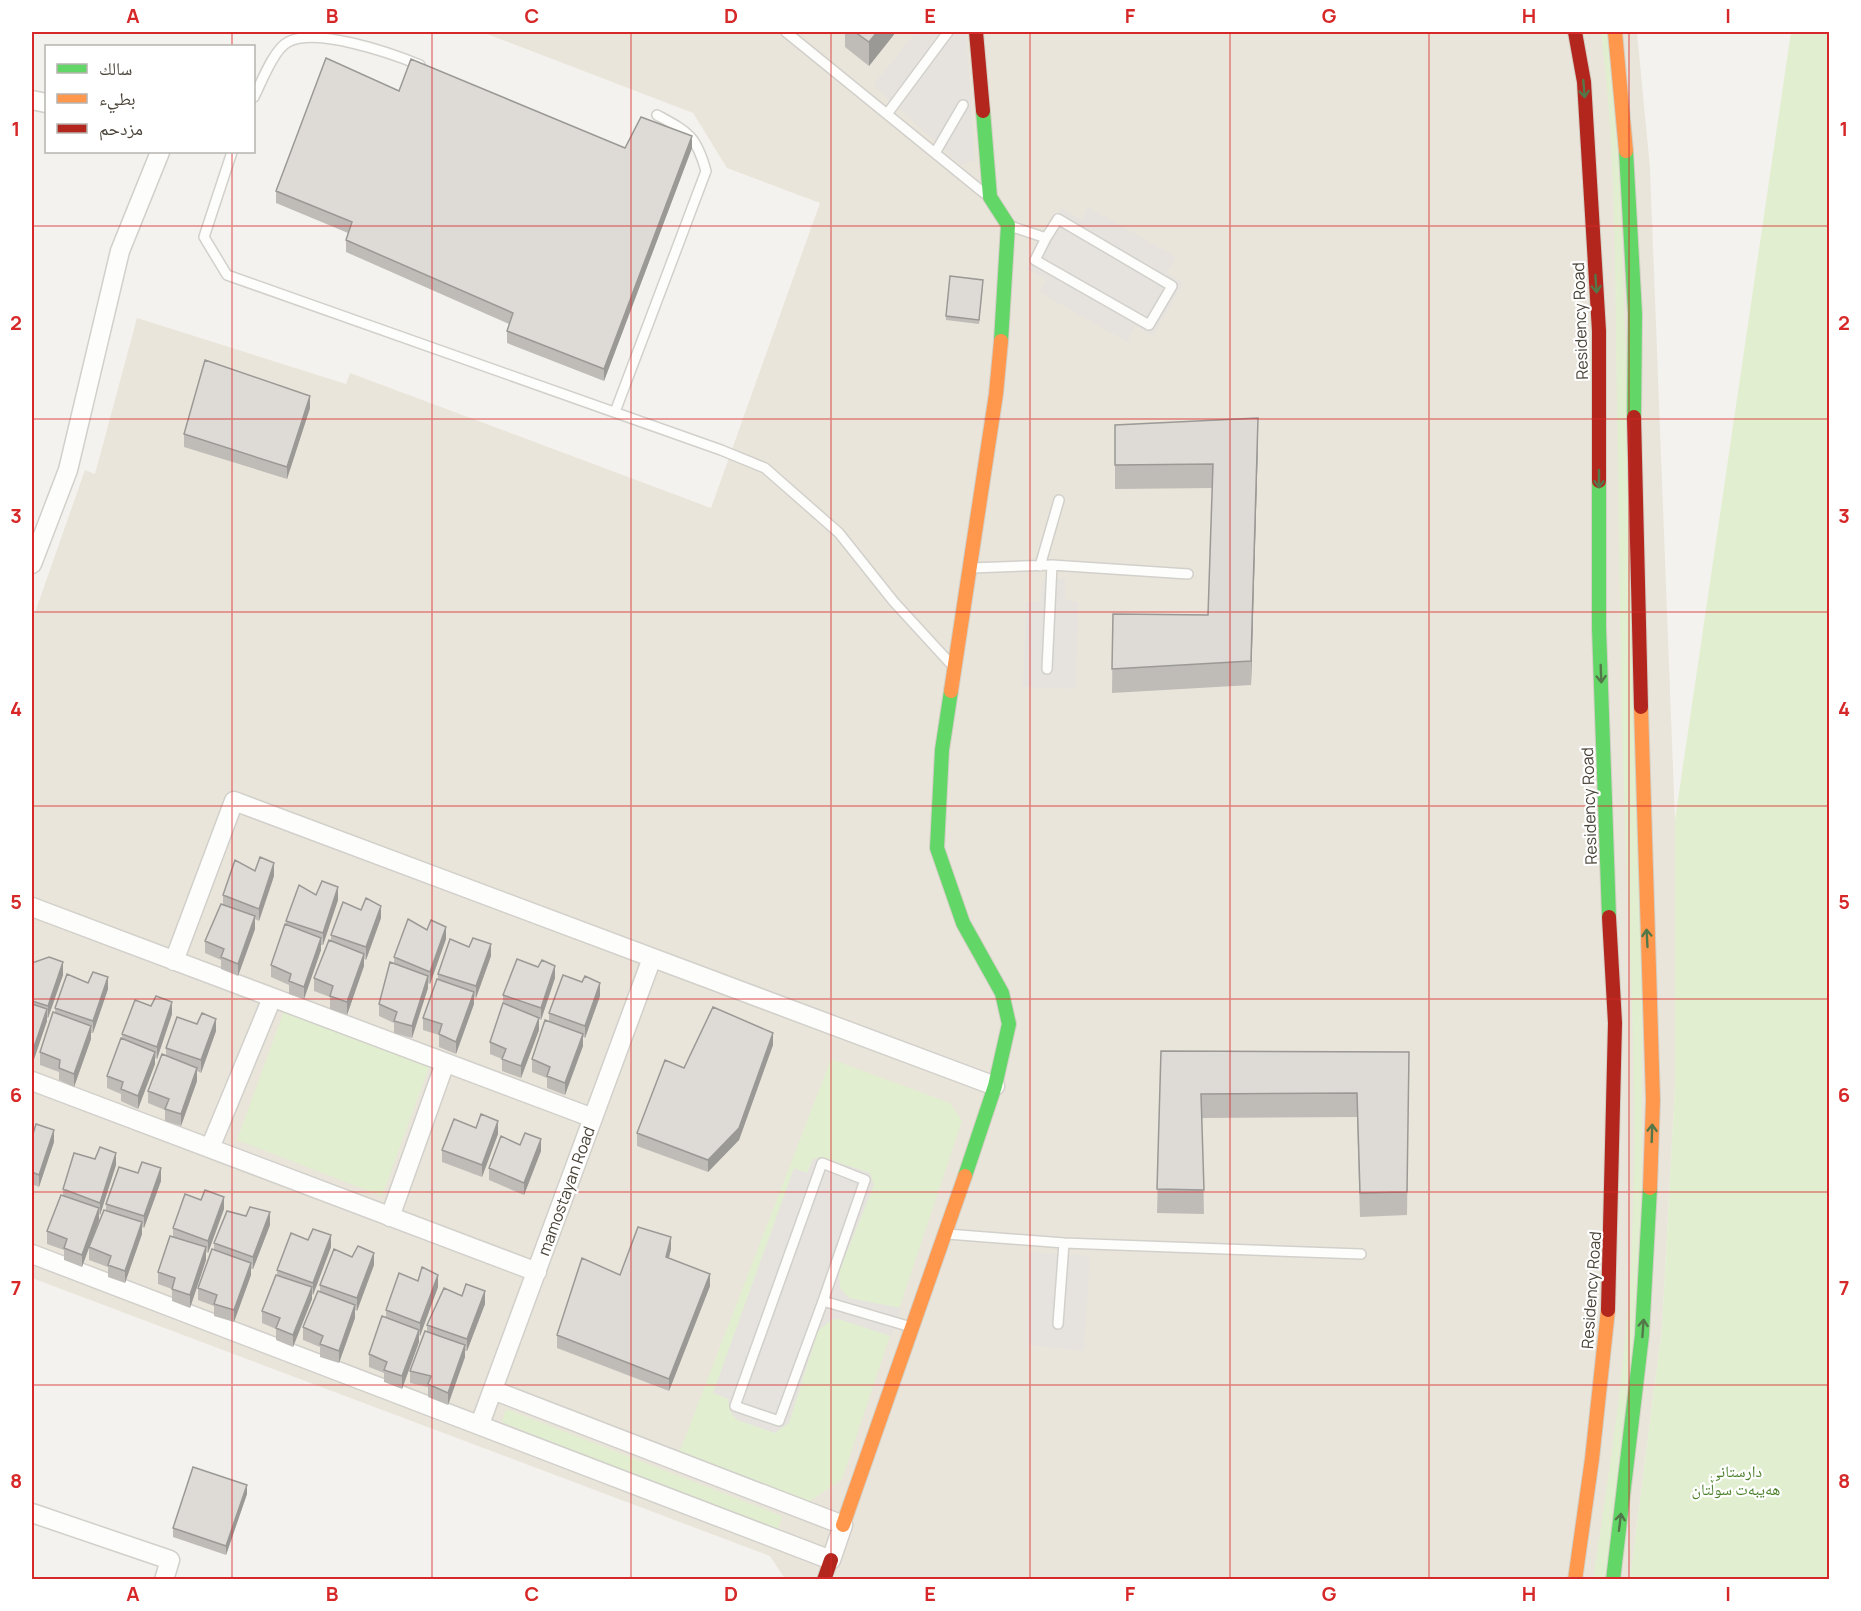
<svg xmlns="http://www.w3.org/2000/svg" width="1861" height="1611" font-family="Manrope,'Noto Naskh Arabic',sans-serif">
  <rect width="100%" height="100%" fill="#f4f2ee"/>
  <path fill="#eae5da" d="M 482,32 L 1637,32 L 1650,168 L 1675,820 L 1675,1086 L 1662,1328 L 1630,1579 L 785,1579 L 770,1556 L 32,1278 L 32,621 L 85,470 L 95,474 L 137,318 L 346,384 L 350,373 L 711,508 L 820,203 L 727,168 L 693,113 Z"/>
  <path fill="#e1eecf" d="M 1601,32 L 1615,32 L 1643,874 L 1641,1312 L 1606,1579 L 1593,1580 C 1610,1467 1628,1353 1632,1239 C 1640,1049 1623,860 1621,670 C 1619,561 1618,452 1616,343 C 1615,239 1614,135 1601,32 Z
    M 1791,32 L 1830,32 L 1829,1579 L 1630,1579 L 1662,1328 L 1675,1086 L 1675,820 Z
    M 284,1011 L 429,1067 L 382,1196 L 237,1140 Z
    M 831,1059 L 950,1103 L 962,1121 L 842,1479 L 806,1504 L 678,1456 Z
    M 506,1409 L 782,1516 L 777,1532 L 502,1422 Z"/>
  <path fill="#e6e3df" d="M 916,32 L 966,32 L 975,160 L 961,165 L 873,85 Z
    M 1088,207 L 1176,257 L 1167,273 L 1183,283 L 1153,336 L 1136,326 L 1127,342 L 1039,292 L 1046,280 L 1027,269 L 1061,208 L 1081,220 Z
    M 1043,579 L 1065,579 L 1065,600 L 1078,602 L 1076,689 L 1023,687 L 1026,603 L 1040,601 Z
    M 822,1157 L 870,1173 L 874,1185 L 839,1272 L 840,1288 L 849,1298 L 901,1308 L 891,1336 L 838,1319 L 831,1320 L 818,1331 L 789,1423 L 775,1433 L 737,1420 L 730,1411 L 728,1399 L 713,1393 L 794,1168 L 807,1173 L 813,1159 Z
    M 1030,1252 L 1090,1256 L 1084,1351 L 1028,1345 Z"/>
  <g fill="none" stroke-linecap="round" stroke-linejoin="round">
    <g stroke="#d2d0cb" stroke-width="12">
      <path id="lane" d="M 786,32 L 984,193
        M 254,97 C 261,83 274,49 288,42 C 316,27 391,53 420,65
        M 887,114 L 948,32
        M 232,152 L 204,237 L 227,275 L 721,450 L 765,468 L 839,533 L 894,602 L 950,663
        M 935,153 L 963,105
        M 1010,226 L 1046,238 L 1035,260 L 1149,325 L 1172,286 L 1058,219 L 1046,238
        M 615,412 L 706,171 C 696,135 688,132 657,115
        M 1040,566 L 1059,500
        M 971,568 L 1052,565 L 1188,574
        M 1047,669 L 1052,565
        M 947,1234 L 1064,1243 L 1361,1254
        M 823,1301 L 779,1421 L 735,1406 L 822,1163 L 865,1180 L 823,1301 L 911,1327
        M 1058,1324 L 1064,1243"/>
    </g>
    <g stroke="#d2d0cb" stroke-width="21">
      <path id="street" d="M 32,100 L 46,103
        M 32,564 L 68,470 L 120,251 L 160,152
        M 32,907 L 593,1118
        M 174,961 L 234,801 L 995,1086
        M 32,1081 L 537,1272
        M 210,1148 L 272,998
        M 390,1217 L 445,1063
        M 32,1254 L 831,1560 L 843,1525 L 493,1390
        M 480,1424 L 652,958
        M 32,1513 L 170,1560 L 164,1580"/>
    </g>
    <g stroke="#d3cfc5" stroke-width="16">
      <path id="fast" d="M 983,111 L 990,197 L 1008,225 L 1001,341
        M 1626,151 L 1635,314 L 1634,417
        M 1599,481 L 1599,628 L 1609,917
        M 951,691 L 942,750 L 937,848 L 963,923 L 1002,993 L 1009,1024 L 995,1086 L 965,1176
        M 1613,1580 L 1642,1335 L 1650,1188"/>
    </g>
    <g stroke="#d3cfc5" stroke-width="16">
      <path id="slow" d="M 1615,32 L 1626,151
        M 951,691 L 996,394 L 1001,341
        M 1641,707 L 1653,1100 L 1650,1188
        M 843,1525 L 965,1176
        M 1575,1580 L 1592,1459 L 1608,1310"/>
    </g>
    <g stroke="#d3cfc5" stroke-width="16">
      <path id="jam" d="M 976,32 L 983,111
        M 1575,32 L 1584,82 L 1599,331 L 1599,481
        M 1634,417 L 1641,707
        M 1608,1310 L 1615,1023 L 1609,917
        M 824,1580 L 831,1560"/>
    </g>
    <use href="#lane" stroke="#fdfdfc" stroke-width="9"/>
    <use href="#street" stroke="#fdfdfc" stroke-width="18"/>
    <use href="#fast" stroke="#63d668" stroke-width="14"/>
    <use href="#slow" stroke="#ff974d" stroke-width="14"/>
    <use href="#jam" stroke="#b3261e" stroke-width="14"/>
  </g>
  <path fill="#bfbcb8" d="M 845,32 L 896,32 L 869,66 L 845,47 Z
    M 399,91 L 625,148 L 692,148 L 604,381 L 507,343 L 507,331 L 509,324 L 346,252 L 346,240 L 348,233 L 276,203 L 276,191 Z
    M 983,284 L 979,324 L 946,320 L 946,316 Z
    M 310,408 L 287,479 L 184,447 L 184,434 Z
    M 1115,425 L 1258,441 L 1251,685 L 1112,693 L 1113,614 L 1208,615 L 1213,488 L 1115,489 Z
    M 255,871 L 274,876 L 259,921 L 255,919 L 255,929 L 238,976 L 221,969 L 221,960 L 205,953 L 205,941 L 223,904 L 223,895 Z
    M 316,895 L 338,900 L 323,945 L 321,945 L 321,950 L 304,999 L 289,994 L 289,985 L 271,977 L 271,965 L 286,925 L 286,921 Z
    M 381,918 L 366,960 L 364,959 L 364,966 L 347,1015 L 330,1009 L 330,997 L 314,991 L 314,978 L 331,941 L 331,935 Z
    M 427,930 L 446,939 L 430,984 L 428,983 L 428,988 L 412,1038 L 394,1033 L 394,1023 L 379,1016 L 379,1004 L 394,964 L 394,957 Z
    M 469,947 L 491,956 L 476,998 L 474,997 L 474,1004 L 456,1054 L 439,1047 L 439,1035 L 423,1030 L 423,1018 L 438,979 L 438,974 Z
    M 32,963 L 63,975 L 48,1018 L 47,1018 L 47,1021 L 32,1065 Z
    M 555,978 L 541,1020 L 539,1019 L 539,1030 L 521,1078 L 502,1071 L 502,1059 L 490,1054 L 490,1042 L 503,1004 L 503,995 Z
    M 88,983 L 108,989 L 93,1033 L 91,1033 L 91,1039 L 74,1087 L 59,1080 L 59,1072 L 40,1065 L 40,1052 L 55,1012 L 55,1008 Z
    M 600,996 L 585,1038 L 583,1037 L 583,1046 L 565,1095 L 547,1088 L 547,1078 L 532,1072 L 532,1059 L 549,1021 L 549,1013 Z
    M 172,1014 L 157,1059 L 155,1058 L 155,1064 L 138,1109 L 121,1101 L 121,1094 L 107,1088 L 107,1076 L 122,1039 L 122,1034 Z
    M 216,1031 L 201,1073 L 197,1071 L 197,1081 L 181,1126 L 165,1121 L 165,1110 L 148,1103 L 148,1091 L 166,1056 L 166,1048 Z
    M 773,1045 L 739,1140 L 708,1172 L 637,1146 L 637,1133 L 684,1068 Z
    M 1161,1051 L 1409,1052 L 1407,1215 L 1360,1217 L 1357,1117 L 1202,1118 L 1204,1214 L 1157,1213 Z
    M 476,1128 L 498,1134 L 482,1177 L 442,1162 L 442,1150 Z
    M 32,1137 L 54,1142 L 39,1187 L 34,1185 L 34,1197 L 32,1203 Z
    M 520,1145 L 541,1151 L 524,1195 L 489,1180 L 489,1168 Z
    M 116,1165 L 100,1215 L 99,1214 L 99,1220 L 82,1267 L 64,1260 L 64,1250 L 47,1244 L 47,1231 L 63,1195 L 63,1189 Z
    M 161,1181 L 144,1228 L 142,1227 L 142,1234 L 125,1283 L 108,1277 L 108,1267 L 89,1260 L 89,1247 L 106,1210 L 106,1204 Z
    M 224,1209 L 208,1253 L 206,1252 L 206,1260 L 190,1308 L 172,1301 L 172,1289 L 158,1284 L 158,1272 L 173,1237 L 173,1228 Z
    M 270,1225 L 253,1269 L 251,1269 L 251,1275 L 234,1322 L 214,1316 L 214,1306 L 198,1300 L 198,1288 L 214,1249 L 214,1243 Z
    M 308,1240 L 331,1247 L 313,1295 L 312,1294 L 312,1299 L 293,1347 L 276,1340 L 276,1329 L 262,1323 L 262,1311 L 277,1275 L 277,1270 Z
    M 671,1249 L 669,1258 L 710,1286 L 669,1391 L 557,1348 L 557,1335 L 620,1275 Z
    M 352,1257 L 374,1265 L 357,1311 L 355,1310 L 355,1318 L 339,1363 L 320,1357 L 320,1347 L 303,1340 L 303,1327 L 320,1292 L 320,1285 Z
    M 418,1281 L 438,1287 L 420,1336 L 419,1335 L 419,1342 L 402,1389 L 384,1382 L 384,1373 L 369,1367 L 369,1354 L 386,1317 L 386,1310 Z
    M 462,1296 L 485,1304 L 467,1351 L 465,1351 L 465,1357 L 448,1405 L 428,1397 L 428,1387 L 410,1383 L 410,1371 L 427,1332 L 427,1325 Z
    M 247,1494 L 226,1555 L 173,1537 L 173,1528 Z"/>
  <path fill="#9b9996" d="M 877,32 L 896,32 L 869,66 L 869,42 Z
    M 692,136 L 692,148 L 604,381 L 604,369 Z
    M 310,396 L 310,408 L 287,479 L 287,467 Z
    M 1258,418 L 1258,441 L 1251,685 L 1251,661 Z
    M 274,863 L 274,876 L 259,921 L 259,909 Z
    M 338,887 L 338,900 L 323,945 L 323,933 Z
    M 381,906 L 381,918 L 366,960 L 366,947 Z
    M 255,916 L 255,929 L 238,976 L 238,964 Z
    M 446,927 L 446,939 L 430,984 L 430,972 Z
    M 321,938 L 321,950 L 304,999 L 304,987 Z
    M 491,944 L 491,956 L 476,998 L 476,986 Z
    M 364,954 L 364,966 L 347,1015 L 347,1002 Z
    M 63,962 L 63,975 L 48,1018 L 48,1006 Z
    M 555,966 L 555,978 L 541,1020 L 541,1008 Z
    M 428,976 L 428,988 L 412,1038 L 412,1026 Z
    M 108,977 L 108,989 L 93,1033 L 93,1021 Z
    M 600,983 L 600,996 L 585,1038 L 585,1026 Z
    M 474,992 L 474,1004 L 456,1054 L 456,1042 Z
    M 172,1002 L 172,1014 L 157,1059 L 157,1047 Z
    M 47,1009 L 47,1021 L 32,1065 L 32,1053 Z
    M 539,1018 L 539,1030 L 521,1078 L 521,1066 Z
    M 216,1019 L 216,1031 L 201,1073 L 201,1060 Z
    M 91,1026 L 91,1039 L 74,1087 L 74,1074 Z
    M 773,1033 L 773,1045 L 739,1140 L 708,1172 L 708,1160 Z
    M 583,1034 L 583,1046 L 565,1095 L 565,1083 Z
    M 155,1052 L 155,1064 L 138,1109 L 138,1096 Z
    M 197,1068 L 197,1081 L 181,1126 L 181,1114 Z
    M 498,1121 L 498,1134 L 482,1177 L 482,1165 Z
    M 54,1130 L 54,1142 L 39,1187 L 39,1175 Z
    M 541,1139 L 541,1151 L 524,1195 L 524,1183 Z
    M 116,1153 L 116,1165 L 100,1215 L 100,1203 Z
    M 161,1168 L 161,1181 L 144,1228 L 144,1216 Z
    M 34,1185 L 34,1197 L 32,1203 L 32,1191 Z
    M 224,1197 L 224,1209 L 208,1253 L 208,1241 Z
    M 99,1208 L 99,1220 L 82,1267 L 82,1255 Z
    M 270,1212 L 270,1225 L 253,1269 L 253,1257 Z
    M 142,1222 L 142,1234 L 125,1283 L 125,1271 Z
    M 331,1235 L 331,1247 L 313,1295 L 313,1283 Z
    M 671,1237 L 671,1249 L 666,1269 L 666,1257 Z
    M 206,1247 L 206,1260 L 190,1308 L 190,1295 Z
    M 374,1253 L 374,1265 L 357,1311 L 357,1298 Z
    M 251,1263 L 251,1275 L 234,1322 L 234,1310 Z
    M 710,1274 L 710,1286 L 669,1391 L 669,1379 Z
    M 438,1275 L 438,1287 L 420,1336 L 420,1323 Z
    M 312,1287 L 312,1299 L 293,1347 L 293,1335 Z
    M 485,1291 L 485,1304 L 467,1351 L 467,1339 Z
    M 355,1305 L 355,1318 L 339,1363 L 339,1351 Z
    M 419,1330 L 419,1342 L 402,1389 L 402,1376 Z
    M 465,1345 L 465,1357 L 448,1405 L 448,1393 Z
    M 247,1485 L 247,1494 L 226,1555 L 226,1546 Z"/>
  <path fill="#dedbd6" stroke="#9b9996" stroke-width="1.5" d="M 855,32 L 877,32 L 869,42 Z
    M 326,58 L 399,91 L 411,59 L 625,148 L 641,117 L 692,136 L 604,369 L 507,331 L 513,313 L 346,240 L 352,222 L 276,191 Z
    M 950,276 L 983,280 L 979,320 L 946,316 Z
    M 205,360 L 310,396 L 287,467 L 184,434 Z
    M 1258,418 L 1251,661 L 1112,669 L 1113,614 L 1208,615 L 1213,464 L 1115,465 L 1115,425 Z
    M 260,857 L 274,863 L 259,909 L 223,895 L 235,860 L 255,871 Z
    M 322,881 L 338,887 L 323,933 L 286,921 L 299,885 L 316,895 Z
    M 366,898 L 381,906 L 366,947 L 331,935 L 343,902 L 361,910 Z
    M 221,904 L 255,916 L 238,964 L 221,957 L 224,949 L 205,941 Z
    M 408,919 L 427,930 L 431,920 L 446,927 L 430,972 L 394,957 Z
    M 285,924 L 321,938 L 304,987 L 289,981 L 291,974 L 271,965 Z
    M 473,938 L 491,944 L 476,986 L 438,974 L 450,939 L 469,947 Z
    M 329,940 L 364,954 L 347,1002 L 330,996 L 333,986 L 314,978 Z
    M 49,957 L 63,962 L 48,1006 L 32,1001 L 32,963 Z
    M 517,959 L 538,967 L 542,960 L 555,966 L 541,1008 L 503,995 Z
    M 390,962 L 428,976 L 412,1026 L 394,1021 L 397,1012 L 379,1004 Z
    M 93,972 L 108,977 L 93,1021 L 55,1008 L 67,974 L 88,983 Z
    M 563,975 L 582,982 L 585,976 L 600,983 L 585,1026 L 549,1013 Z
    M 437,979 L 474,992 L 456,1042 L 439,1034 L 442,1024 L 423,1018 Z
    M 156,996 L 172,1002 L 157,1047 L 122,1034 L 135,1000 L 151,1006 Z
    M 503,1003 L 539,1018 L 521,1066 L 502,1059 L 506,1049 L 490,1042 Z
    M 32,1004 L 47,1009 L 32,1053 Z
    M 713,1007 L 773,1033 L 739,1128 L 708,1160 L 637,1133 L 665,1060 L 684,1068 Z
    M 53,1012 L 91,1026 L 74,1074 L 59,1068 L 60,1060 L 40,1052 Z
    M 202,1013 L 216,1019 L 201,1060 L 166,1048 L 177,1017 L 197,1024 Z
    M 545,1020 L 583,1034 L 565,1083 L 547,1076 L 550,1067 L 532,1059 Z
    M 121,1038 L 155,1052 L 138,1096 L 121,1089 L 123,1082 L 107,1076 Z
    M 1161,1051 L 1409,1052 L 1407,1192 L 1360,1193 L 1357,1093 L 1201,1094 L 1204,1190 L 1157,1189 Z
    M 162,1054 L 197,1068 L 181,1114 L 165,1109 L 169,1099 L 148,1091 Z
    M 481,1114 L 498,1121 L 482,1165 L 442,1150 L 454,1119 L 476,1128 Z
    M 36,1124 L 54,1130 L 39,1175 L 32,1172 L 32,1137 Z
    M 525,1133 L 541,1139 L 524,1183 L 489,1168 L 501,1136 L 520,1145 Z
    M 100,1147 L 116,1153 L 100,1203 L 63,1189 L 74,1153 L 95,1159 Z
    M 142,1162 L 161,1168 L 144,1216 L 106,1204 L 119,1167 L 138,1173 Z
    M 205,1190 L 224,1197 L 208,1241 L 173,1228 L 185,1194 L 201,1200 Z
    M 61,1195 L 99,1208 L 82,1255 L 64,1248 L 67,1239 L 47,1231 Z
    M 250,1207 L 270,1212 L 253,1257 L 214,1243 L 227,1211 L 246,1216 Z
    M 104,1210 L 142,1222 L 125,1271 L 108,1265 L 111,1256 L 89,1247 Z
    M 638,1227 L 671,1237 L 666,1257 L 710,1274 L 669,1379 L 557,1335 L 582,1258 L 620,1275 Z
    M 313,1229 L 331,1235 L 313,1283 L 277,1270 L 291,1233 L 308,1240 Z
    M 170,1236 L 206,1247 L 190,1295 L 172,1289 L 175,1278 L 158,1272 Z
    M 358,1246 L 374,1253 L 357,1298 L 320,1285 L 334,1249 L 352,1257 Z
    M 212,1249 L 251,1263 L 234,1310 L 214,1304 L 217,1295 L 198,1288 Z
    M 422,1267 L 438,1275 L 420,1323 L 386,1310 L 399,1273 L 418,1281 Z
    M 276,1275 L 312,1287 L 293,1335 L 276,1328 L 280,1318 L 262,1311 Z
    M 466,1284 L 485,1291 L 467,1339 L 427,1325 L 444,1288 L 462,1296 Z
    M 318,1291 L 355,1305 L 339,1351 L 320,1344 L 323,1336 L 303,1327 Z
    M 382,1316 L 419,1330 L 402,1376 L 384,1370 L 387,1362 L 369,1354 Z
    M 425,1331 L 465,1345 L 448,1393 L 428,1384 L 431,1376 L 410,1371 Z
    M 193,1467 L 247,1485 L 226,1546 L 173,1528 Z"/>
  <defs><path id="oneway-shaft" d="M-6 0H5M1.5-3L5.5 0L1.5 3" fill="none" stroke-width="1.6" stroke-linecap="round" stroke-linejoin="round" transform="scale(1.5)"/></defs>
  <g stroke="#537749">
    <use href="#oneway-shaft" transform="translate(1584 89) rotate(85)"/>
    <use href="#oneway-shaft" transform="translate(1596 284) rotate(86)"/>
    <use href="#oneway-shaft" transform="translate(1599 479) rotate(90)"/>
    <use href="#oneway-shaft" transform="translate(1601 674) rotate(88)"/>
    <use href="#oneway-shaft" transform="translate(1647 938) rotate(-93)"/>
    <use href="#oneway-shaft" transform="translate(1652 1133) rotate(-88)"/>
    <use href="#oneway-shaft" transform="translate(1643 1328) rotate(-86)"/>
    <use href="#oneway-shaft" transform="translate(1620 1522) rotate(-83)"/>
  </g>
  <path fill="none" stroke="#d62828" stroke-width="1.5" stroke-opacity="0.55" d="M 232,32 L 232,46M 432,32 L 432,1580M 631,32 L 631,1580M 831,32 L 831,1580M 1030,32 L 1030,1580M 1230,32 L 1230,1580M 1429,32 L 1429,1580M 1629,32 L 1629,1580M 232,152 L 232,1580M 32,226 L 1830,226M 32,419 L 1830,419M 32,612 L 1830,612M 32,806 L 1830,806M 32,999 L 1830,999M 32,1192 L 1830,1192M 32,1385 L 1830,1385"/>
  <g text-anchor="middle" stroke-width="4.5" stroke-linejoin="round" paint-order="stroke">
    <g font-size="16" fill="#4b4439" stroke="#fff">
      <text transform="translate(1580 321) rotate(-92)" y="6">Residency Road</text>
      <text transform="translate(1589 806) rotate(-92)" y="6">Residency Road</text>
      <text transform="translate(566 1191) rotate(-70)" y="6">mamostayan Road</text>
      <text transform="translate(1591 1290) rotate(-86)" y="6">Residency Road</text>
    </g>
    <g font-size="16" fill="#4a7f2a" stroke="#fff">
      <text x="1736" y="1477">دارستانی<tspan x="1736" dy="18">هەیبەت سوڵتان</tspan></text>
    </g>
  </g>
  <rect width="1861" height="1611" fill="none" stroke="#ffffff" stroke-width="66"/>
  <rect x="45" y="45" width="210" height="108" fill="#ffffff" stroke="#b7b4b0" stroke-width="1.5"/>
  <rect x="57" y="64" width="30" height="9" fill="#63d668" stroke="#b7b4b0" stroke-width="1.5"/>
  <text x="99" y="75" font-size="18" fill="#4b4439">سالك</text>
  <rect x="57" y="94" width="30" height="9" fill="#ff974d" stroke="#b7b4b0" stroke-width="1.5"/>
  <text x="99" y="105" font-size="18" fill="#4b4439">بطيء</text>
  <rect x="57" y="124" width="30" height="9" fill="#b3261e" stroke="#b7b4b0" stroke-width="1.5"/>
  <text x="99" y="135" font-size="18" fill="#4b4439">مزدحم</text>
  <rect x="33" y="33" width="1795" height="1545" fill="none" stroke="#d62828" stroke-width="2"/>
  <g font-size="20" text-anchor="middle" font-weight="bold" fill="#d62828">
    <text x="133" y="23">A</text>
    <text x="332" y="23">B</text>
    <text x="532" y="23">C</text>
    <text x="731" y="23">D</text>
    <text x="930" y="23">E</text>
    <text x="1130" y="23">F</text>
    <text x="1329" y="23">G</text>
    <text x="1529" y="23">H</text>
    <text x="1728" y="23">I</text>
    <text x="16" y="136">1</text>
    <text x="1844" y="136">1</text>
    <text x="16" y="330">2</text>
    <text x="1844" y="330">2</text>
    <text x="16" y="523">3</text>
    <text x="1844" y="523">3</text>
    <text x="16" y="716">4</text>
    <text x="1844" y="716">4</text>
    <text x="16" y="909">5</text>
    <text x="1844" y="909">5</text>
    <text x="16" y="1102">6</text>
    <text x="1844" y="1102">6</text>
    <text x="16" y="1295">7</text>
    <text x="1844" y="1295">7</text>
    <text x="16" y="1488">8</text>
    <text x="1844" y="1488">8</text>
    <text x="133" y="1601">A</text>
    <text x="332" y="1601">B</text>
    <text x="532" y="1601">C</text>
    <text x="731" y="1601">D</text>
    <text x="930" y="1601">E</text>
    <text x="1130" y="1601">F</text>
    <text x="1329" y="1601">G</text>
    <text x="1529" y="1601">H</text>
    <text x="1728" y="1601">I</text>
  </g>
</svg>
